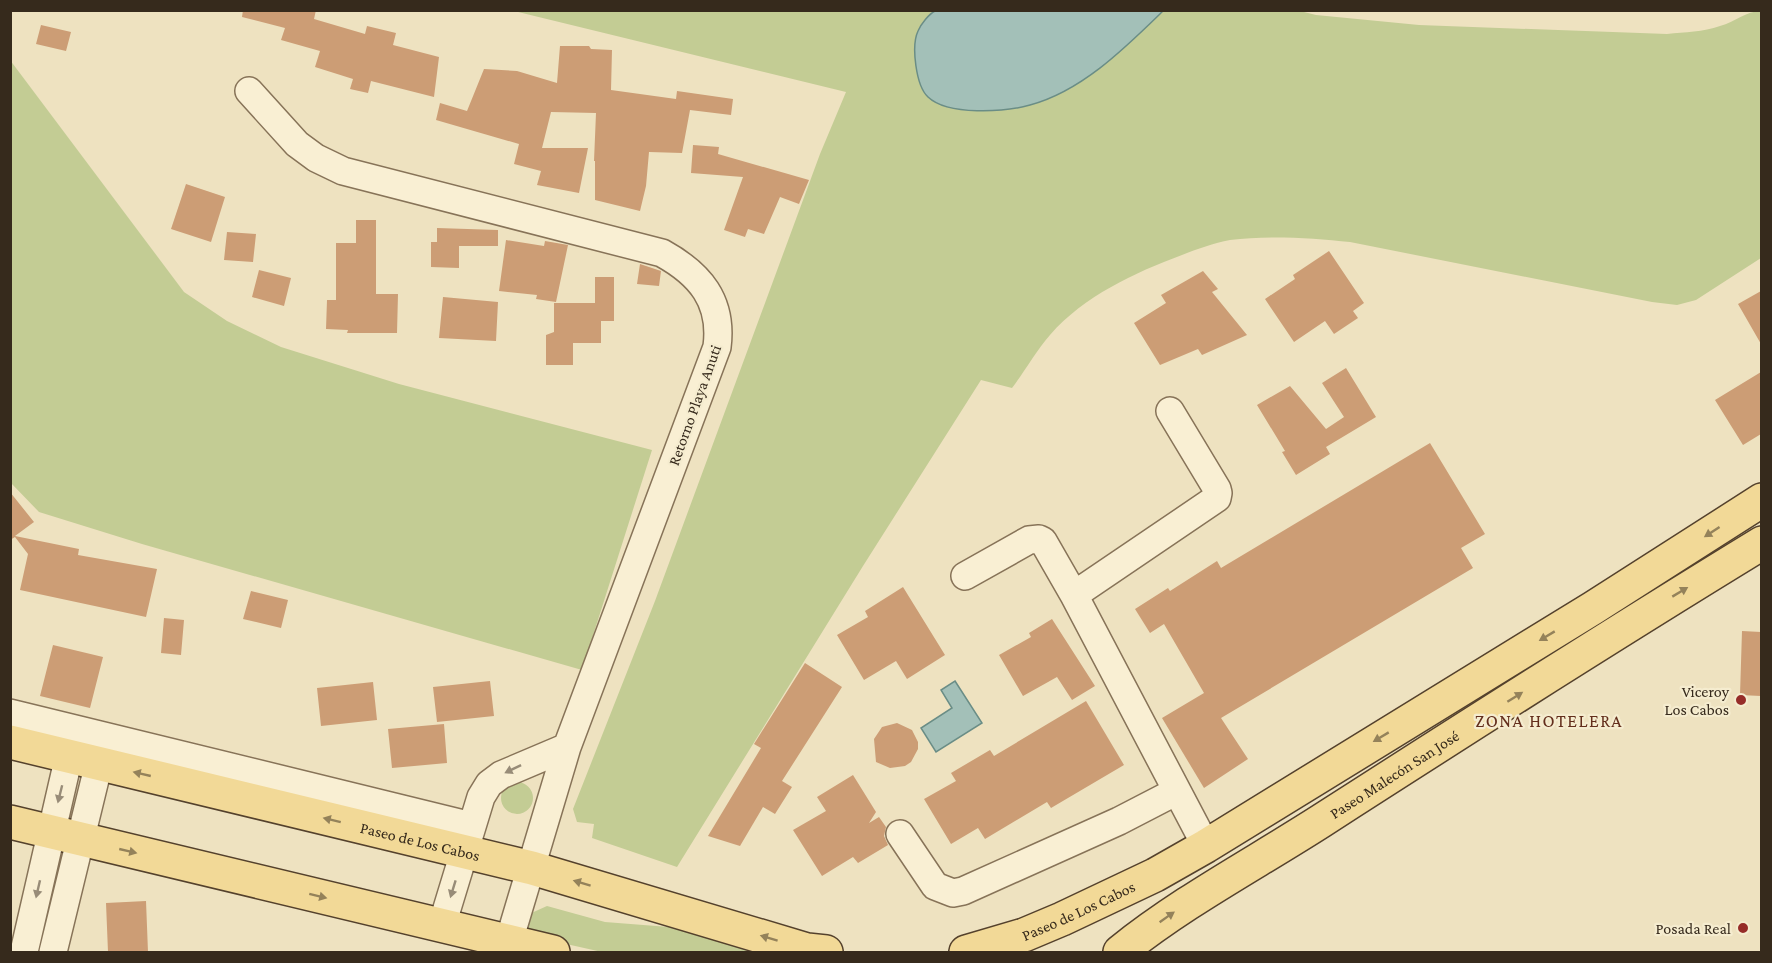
<svg xmlns="http://www.w3.org/2000/svg" width="1772" height="963" font-family="'Crimson Pro',serif">
  <rect width="100%" height="100%" fill="#eee2c0"/>
  <path fill="#c3cc94" d="M 1296,10 L 1316,15 L 1419,25 L 1667,34 C 1685,32 1703,32 1720,26 C 1735,22 1746,11 1761,11 L 1761,258 L 1696,300 L 1677,305 L 1652,302 L 1350,242 C 1313,238 1267,235 1230,240 C 1214,243 1197,249 1182,255 C 1134,273 1084,296 1050,335 C 1036,351 1025,371 1012,388 L 981,380 L 863,566 L 677,867 L 592,838 L 594,824 L 577,822 L 573,809 L 655,601 L 820,154 L 846,92 L 514,11 Z
    M 10,60 L 184,292 L 227,321 L 281,347 L 399,384 L 652,450 L 582,670 L 142,544 L 39,512 L 11,483 Z
    M501 798a16 16 0 1 1 32 0a16 16 0 1 1-32 0Z
    M 547,906 L 605,922 L 669,927 L 767,952 L 602,952 L 535,937 L 526,926 L 527,915 Z"/>
  <path fill="#a3c0b8" stroke="#6a8d86" stroke-width="1.5" d="M 935,11 L 935,10 L 1163,11 C 1125,48 1082,91 1030,105 C 1005,112 948,116 928,97 C 916,86 911,46 918,31 C 921,24 929,14 935,11 Z
    M 955,681 L 982,723 L 936,752 L 921,728 L 952,708 L 941,690 Z"/>
  <path fill="#cc9d75" d="M 243,10 L 316,10 L 314,19 L 365,34 L 367,26 L 396,33 L 393,45 L 439,57 L 434,97 L 371,81 L 368,93 L 350,89 L 353,79 L 315,67 L 320,51 L 281,40 L 285,28 L 242,17 Z
    M 41,25 L 71,32 L 66,51 L 36,44 Z
    M 560,46 L 589,46 L 591,49 L 612,50 L 611,90 L 676,99 L 677,91 L 733,99 L 731,115 L 690,110 L 682,153 L 649,152 L 646,186 L 640,211 L 595,200 L 595,161 L 594,161 L 596,113 L 551,112 L 542,148 L 588,148 L 579,193 L 537,185 L 541,171 L 514,164 L 519,144 L 436,120 L 440,103 L 467,111 L 484,69 L 517,71 L 557,83 Z
    M 693,145 L 719,147 L 718,154 L 809,180 L 799,204 L 780,197 L 764,234 L 748,229 L 745,237 L 724,230 L 743,177 L 691,173 Z
    M 186,184 L 225,197 L 211,242 L 171,229 Z
    M 356,220 L 376,220 L 376,294 L 398,294 L 397,333 L 347,333 L 348,330 L 326,329 L 327,300 L 336,300 L 336,243 L 356,243 Z
    M 437,228 L 498,230 L 498,246 L 459,246 L 459,268 L 431,267 L 431,242 L 437,242 Z
    M 227,232 L 256,234 L 253,262 L 224,260 Z
    M 506,240 L 544,246 L 545,241 L 568,245 L 556,302 L 536,299 L 537,295 L 499,291 Z
    M 1329,251 L 1364,303 L 1353,311 L 1358,318 L 1334,334 L 1325,321 L 1294,342 L 1265,299 L 1295,279 L 1293,275 Z
    M 640,264 L 661,271 L 659,286 L 637,284 Z
    M 259,270 L 291,278 L 284,306 L 252,297 Z
    M 1203,271 L 1218,289 L 1212,292 L 1247,335 L 1202,355 L 1198,349 L 1160,365 L 1134,323 L 1166,303 L 1161,295 Z
    M 595,277 L 614,277 L 614,321 L 601,321 L 601,343 L 573,343 L 573,365 L 546,365 L 546,335 L 554,332 L 554,303 L 595,303 Z
    M 1761,291 L 1761,344 L 1738,304 Z
    M 443,297 L 498,302 L 496,341 L 439,338 Z
    M 1346,368 L 1376,417 L 1326,447 L 1330,454 L 1296,475 L 1282,452 L 1285,451 L 1257,405 L 1290,386 L 1326,429 L 1344,417 L 1322,383 Z
    M 1761,372 L 1761,434 L 1743,445 L 1715,400 Z
    M 1430,443 L 1485,534 L 1461,548 L 1473,568 L 1221,718 L 1248,759 L 1204,788 L 1162,718 L 1204,693 L 1164,624 L 1150,633 L 1135,609 L 1168,588 L 1170,591 L 1217,561 L 1221,568 Z
    M 10,492 L 34,522 L 15,536 L 79,549 L 78,555 L 157,569 L 146,617 L 20,590 L 28,554 L 15,537 L 10,540 Z
    M 903,587 L 945,655 L 907,679 L 896,661 L 864,680 L 837,635 L 868,617 L 865,611 Z
    M 251,591 L 288,600 L 281,628 L 243,619 Z
    M 164,618 L 184,620 L 181,655 L 161,653 Z
    M 1052,619 L 1095,686 L 1072,700 L 1057,677 L 1023,696 L 999,655 L 1031,637 L 1029,633 Z
    M 1742,631 L 1761,632 L 1761,696 L 1740,695 Z
    M 53,645 L 103,657 L 90,708 L 40,696 Z
    M 805,663 L 842,687 L 782,781 L 792,787 L 775,814 L 763,807 L 740,846 L 708,836 L 761,748 L 754,744 Z
    M 490,681 L 494,716 L 437,722 L 433,687 Z
    M 373,682 L 377,720 L 321,726 L 317,688 Z
    M 1086,701 L 1124,765 L 1051,808 L 1047,802 L 985,839 L 978,828 L 951,844 L 924,799 L 956,781 L 951,773 L 990,750 L 994,756 Z
    M 897,723 L 912,730 L 918,742 L 918,749 L 911,762 L 905,766 L 890,768 L 876,762 L 874,739 L 882,727 Z
    M 444,724 L 447,763 L 392,768 L 388,729 Z
    M 853,775 L 876,812 L 869,823 L 879,817 L 886,827 L 884,836 L 888,845 L 858,863 L 853,857 L 822,876 L 793,830 L 826,811 L 817,797 Z
    M 146,901 L 148,952 L 108,952 L 106,903 Z"/>
  <g fill="none" stroke-linecap="round" stroke-linejoin="round">
    <g stroke="#877358" stroke-width="30">
      <path id="minor" d="M 249,91 L 297,144 L 316,158 L 343,171 L 662,253 C 700,274 723,301 717,347 L 567,747 L 509,941
        M 965,576 L 1029,540 L 1039,539 L 1043,541 L 1074,595 L 1206,846
        M 1074,595 L 1217,498 L 1218,493 L 1217,489 L 1170,411
        M 10,713 L 472,826
        M 900,834 L 935,886 L 953,893 L 963,891 L 1119,821 L 1177,791
        M 442,925 L 481,797 L 489,784 L 501,775 L 567,747
        M 24,952 L 69,756
        M 53,952 L 99,763"/>
    </g>
    <g stroke="#54412c" stroke-width="36">
      <g id="major">
        <path id="s1" d="M 10,742 L 532,868 L 807,950 L 826,952"/>
        <path d="M 10,822 L 553,952"/>
        <path id="s2" d="M 966,952 L 1024,935 L 1062,919 L 1155,875 L 1206,846 L 1593,608 L 1762,500"/>
        <path id="s3" d="M 1120,952 C 1182,902 1254,864 1321,821 C 1467,727 1613,634 1762,543"/>
      </g>
    </g>
    <use href="#minor" stroke="#f9efd3" stroke-width="27"/>
    <use href="#major" stroke="#f2d997" stroke-width="33"/>
  </g>
  <defs><path id="oneway-solid" d="M-6-.8H1V-3.2L6.5 0L1 3.2V.8H-6Z" transform="scale(1.5)"/></defs>
  <g fill="#94825a">
    <use href="#oneway-solid" transform="translate(1712 532) rotate(147)"/>
    <use href="#oneway-solid" transform="translate(1680 592) rotate(-31)"/>
    <use href="#oneway-solid" transform="translate(1547 636) rotate(149)"/>
    <use href="#oneway-solid" transform="translate(1515 697) rotate(-32)"/>
    <use href="#oneway-solid" transform="translate(1381 737) rotate(149)"/>
    <use href="#oneway-solid" transform="translate(142 774) rotate(-167)"/>
    <use href="#oneway-solid" transform="translate(332 820) rotate(-166)"/>
    <use href="#oneway-solid" transform="translate(128 851) rotate(13)"/>
    <use href="#oneway-solid" transform="translate(582 883) rotate(-163)"/>
    <use href="#oneway-solid" transform="translate(318 896) rotate(14)"/>
    <use href="#oneway-solid" transform="translate(1167 917) rotate(-35)"/>
    <use href="#oneway-solid" transform="translate(769 938) rotate(-163)"/>
  </g>
  <g fill="#988c78">
    <use href="#oneway-solid" transform="translate(513 769) rotate(154)"/>
    <use href="#oneway-solid" transform="translate(60 794) rotate(104)"/>
    <use href="#oneway-solid" transform="translate(38 889) rotate(103)"/>
    <use href="#oneway-solid" transform="translate(453 889) rotate(107)"/>
  </g>
  <g fill="#962c28" stroke="#f5eccf" stroke-width="2">
    <circle cx="1741" cy="700" r="6"/>
    <circle cx="1743" cy="928" r="6"/>
  </g>
  <g text-anchor="middle" stroke-width="4.5" stroke-linejoin="round" paint-order="stroke">
    <g font-size="16" fill="#362a1c" stroke="#f5eccf">
      <text transform="translate(694 405) rotate(-70)" y="6">Retorno Playa Anuti</text>
      <text dy="6" stroke="none"><textPath href="#s3" startOffset="327">Paseo Malecón San José</textPath></text>
      <text dy="6" stroke="none"><textPath href="#s1" startOffset="422">Paseo de Los Cabos</textPath></text>
      <text dy="6" stroke="none"><textPath href="#s2" startOffset="120">Paseo de Los Cabos</textPath></text>
    </g>
    <g font-size="16" fill="#362a1c" stroke="#f5eccf" text-anchor="end">
      <text x="1729" y="697">Viceroy<tspan x="1729" dy="18">Los Cabos</tspan></text>
      <text x="1731" y="934">Posada Real</text>
    </g>
    <g font-size="18" letter-spacing="1.5" fill="#632e1c" stroke="#f5eccf">
      <text x="1549" y="727">ZONA HOTELERA</text>
    </g>
  </g>
  <rect width="1772" height="963" fill="none" stroke="#362a1c" stroke-width="24"/>
</svg>
